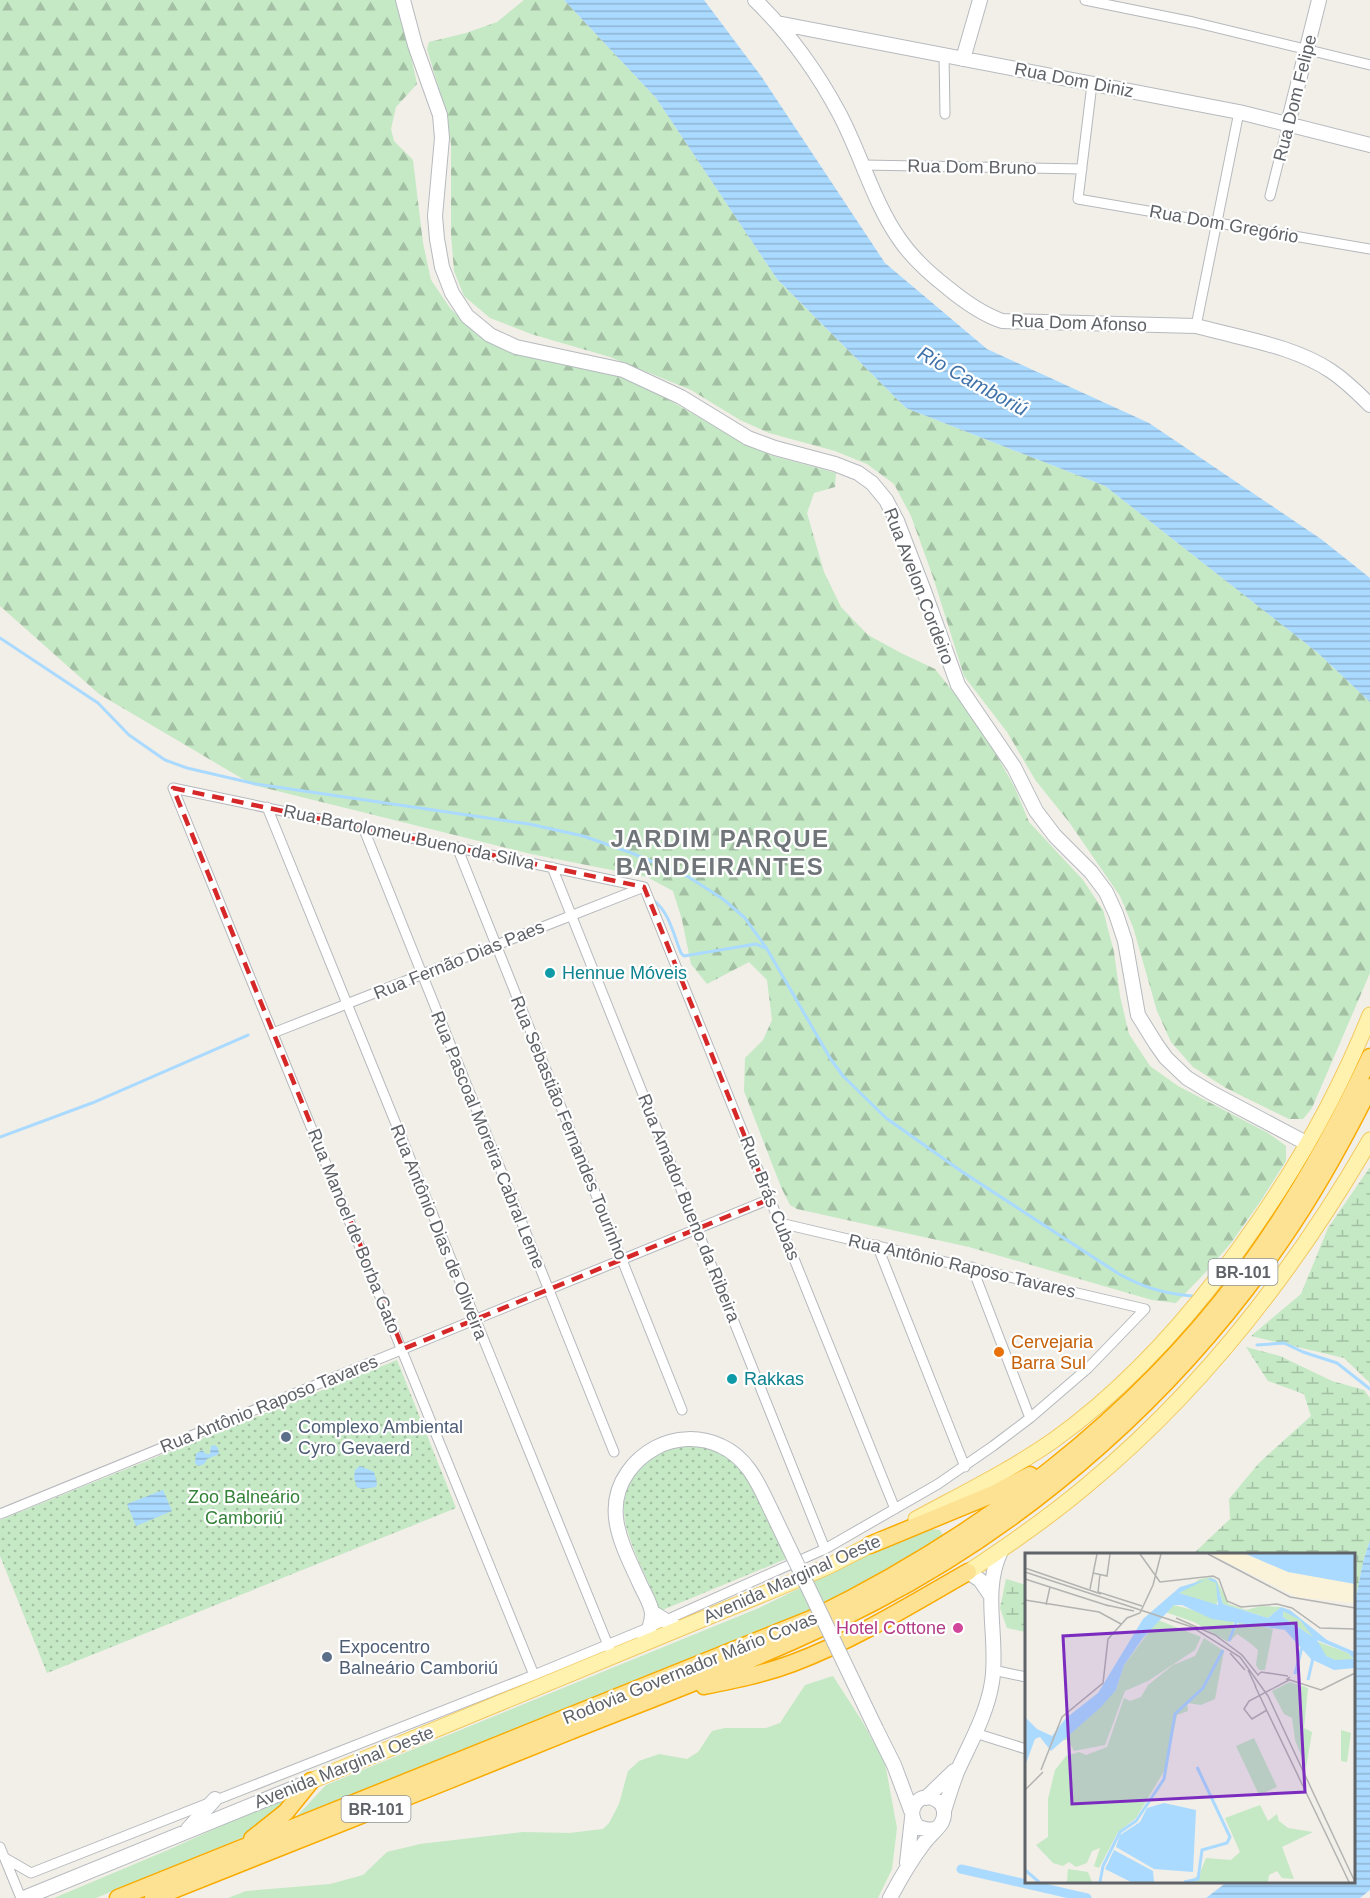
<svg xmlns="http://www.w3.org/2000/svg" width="1370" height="1898" font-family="Arial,sans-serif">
  <defs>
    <pattern id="forest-firs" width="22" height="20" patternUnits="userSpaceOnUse" patternTransform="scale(1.5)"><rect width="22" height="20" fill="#c5e8c5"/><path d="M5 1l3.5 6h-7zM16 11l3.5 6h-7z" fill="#a3c0a4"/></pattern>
    <pattern id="wetland-marsh" width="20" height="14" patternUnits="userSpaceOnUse" patternTransform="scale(1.5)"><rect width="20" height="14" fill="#c5e8c5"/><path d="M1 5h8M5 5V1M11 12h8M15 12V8" fill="none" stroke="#a3c0a4"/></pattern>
    <pattern id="park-dots" width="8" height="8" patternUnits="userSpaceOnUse" patternTransform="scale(1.5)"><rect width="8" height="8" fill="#c5e8c5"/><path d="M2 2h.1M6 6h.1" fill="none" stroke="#a3c0a4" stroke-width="1.8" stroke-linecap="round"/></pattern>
    <pattern id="water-rules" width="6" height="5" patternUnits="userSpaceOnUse" patternTransform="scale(1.5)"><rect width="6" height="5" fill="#aadaff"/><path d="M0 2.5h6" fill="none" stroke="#8eb4d2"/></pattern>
  </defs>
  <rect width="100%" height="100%" fill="#f1efe8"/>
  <path fill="#c5e8c5" d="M 931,1529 L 940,1530 L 942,1534 L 942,1540 L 935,1545 L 815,1609 L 415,1769 L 334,1807 L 297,1819 L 297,1816 L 326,1785 L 759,1608 L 901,1539 Z
    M 833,1676 L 862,1721 L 885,1763 L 897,1828 L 892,1869 L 878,1898 L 228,1898 L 246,1891 L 330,1884 L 363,1875 L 387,1852 L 420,1844 L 523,1832 L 569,1833 L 603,1829 L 609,1823 L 619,1804 L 628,1771 L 639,1761 L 659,1754 L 687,1759 L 698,1752 L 712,1731 L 725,1728 L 766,1728 L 780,1723 L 805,1685 Z
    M 287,1796 L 293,1797 L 255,1832 L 232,1842 L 96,1898 L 54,1898 L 168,1850 Z"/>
  <path fill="url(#forest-firs)" d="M 0,0 L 395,0 L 410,52 L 417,84 L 396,107 L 391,129 L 394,141 L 413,160 L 423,243 L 431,280 L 450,308 L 475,333 L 506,351 L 626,377 L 669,400 L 714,426 L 770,455 L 836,473 L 835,487 L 814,493 L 807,513 L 824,572 L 841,607 L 868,635 L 901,653 L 935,669 L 966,708 L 988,740 L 1015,788 L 1029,822 L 1083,880 L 1103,910 L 1114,952 L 1120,996 L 1129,1034 L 1150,1066 L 1178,1086 L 1268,1133 L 1286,1146 L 1286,1161 L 1260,1202 L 1231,1243 L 1204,1274 L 1176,1303 L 1152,1300 L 969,1247 L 797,1209 L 790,1205 L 781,1187 L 744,1091 L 745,1058 L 763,1040 L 772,1020 L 767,980 L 749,962 L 707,984 L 691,964 L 682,920 L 673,891 L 647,877 L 531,854 L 253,785 L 99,694 L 0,606 Z
    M 524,0 L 564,0 L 656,98 L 777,279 L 906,408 L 1105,486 L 1318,653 L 1370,702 L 1370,973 L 1312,1108 L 1303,1119 L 1289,1119 L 1226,1088 L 1193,1067 L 1171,1042 L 1157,1011 L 1133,927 L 1120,896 L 1069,822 L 1036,781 L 1007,732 L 964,676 L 933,577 L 911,516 L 894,484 L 867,464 L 835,451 L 769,433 L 740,420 L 691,390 L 610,357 L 531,334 L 490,318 L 464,296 L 454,271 L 451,234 L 451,144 L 446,112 L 427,49 L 429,42 L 466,33 L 497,22 Z"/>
  <path fill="url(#wetland-marsh)" d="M 1370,1167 L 1370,1383 L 1344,1358 L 1251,1336 L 1301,1294 L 1328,1228 Z
    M 1246,1347 L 1280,1356 L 1332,1381 L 1364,1390 L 1370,1398 L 1370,1540 L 1363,1562 L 1354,1607 L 1354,1554 L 1193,1554 L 1230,1519 L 1229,1499 L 1259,1463 L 1311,1416 L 1304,1394 L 1268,1381 Z
    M 1006,1579 L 1026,1585 L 1026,1632 L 1007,1628 L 1000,1608 Z"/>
  <path fill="url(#park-dots)" d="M 397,1360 L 456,1508 L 47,1673 L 0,1556 L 0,1520 Z
    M 697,1445 C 712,1448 724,1453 735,1463 C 755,1480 775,1534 786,1559 L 660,1611 C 654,1595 647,1579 640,1564 C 626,1530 614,1505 636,1471 C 651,1449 672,1446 697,1445 Z"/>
  <path fill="url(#water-rules)" d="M 564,0 L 704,0 L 761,76 L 885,263 L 987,349 L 1149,423 L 1321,539 L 1370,578 L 1370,702 L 1318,653 L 1105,486 L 906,408 L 777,279 L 656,98 Z
    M 215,1445 L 218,1448 L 219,1454 L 207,1459 L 204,1464 L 198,1466 L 195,1463 L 196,1454 L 202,1450 L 206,1454 L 210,1454 L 211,1446 Z
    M 360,1466 L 374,1472 L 377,1483 L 376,1487 L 362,1489 L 357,1487 L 354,1478 L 355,1470 Z
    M 163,1490 L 172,1511 L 136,1526 L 127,1504 Z
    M 1370,1540 L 1370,1890 L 1360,1898 L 1206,1898 L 1227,1882 L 1354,1882 L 1354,1607 L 1363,1562 Z"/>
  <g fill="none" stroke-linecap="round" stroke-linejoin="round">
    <path stroke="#aadaff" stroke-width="3" d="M 0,638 L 98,703 L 129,735 L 165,760 L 187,768 L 256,784 L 529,824 L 583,836 L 629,852 L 687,876 L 723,899 L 745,918 L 767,949 L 830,1058 L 843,1076 L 886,1118 L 961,1171 L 1119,1274 C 1145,1288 1162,1293 1192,1296
      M 653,900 C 669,911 674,936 681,953 L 684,956 L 756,944 L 765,948
      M 0,1137 L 92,1103 L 248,1035
      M 1257,1345 L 1284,1343 L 1303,1352 L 1337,1363 L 1370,1389"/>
    <path stroke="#aadaff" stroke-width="9" d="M 961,1869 L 1087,1898"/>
    <g stroke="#b5b8bc" stroke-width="11">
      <path id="street" d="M 1085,0 L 1193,22 L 1370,65
        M 944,55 L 945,114
        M 1092,84 L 1078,199 L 1370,249
        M 863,165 L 1082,169
        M 1270,196 L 1288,124
        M 1196,326 L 1239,112
        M 173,788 L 534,1675
        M 173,788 L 644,887
        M 267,807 L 610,1650
        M 363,827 L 614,1452
        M 457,847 L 682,1410
        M 552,867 L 825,1549
        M 644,887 L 895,1509
        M 273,1033 L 644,887
        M 877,1245 L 965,1467
        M 972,1267 L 1030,1418
        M 0,1514 L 770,1199
        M 993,1670 L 1026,1677
        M 975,1733 L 1026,1749
        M 0,1847 L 21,1898
        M 5,1858 L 31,1873 L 534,1675 L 655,1625 L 825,1549 L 938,1484 L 993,1446 L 1030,1418 L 1088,1368 L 1145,1309 L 780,1223"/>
    </g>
    <g stroke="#b6babf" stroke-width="16">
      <path id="secondary" d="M 403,0 L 415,45 L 440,115 L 442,138 L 435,216 L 437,239 L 442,267 L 452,293 L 467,316 L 490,335 L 516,347 L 623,370 L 681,397 L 748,438 L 775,448 L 835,464 L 858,473 L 872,483 L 886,500 L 897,521 L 924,591 L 958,685 L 1014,767 L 1036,811 L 1055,836 L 1091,872 L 1106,892 L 1116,914 L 1125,941 L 1138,1015 L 1156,1044 L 1166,1058 L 1187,1078 L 1210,1092 L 1306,1143
        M 755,0 C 788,32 817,72 839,113 C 861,154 873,202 900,240 C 913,259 930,274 948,288 C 965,302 982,314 1002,321 L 1196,326 L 1208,329 C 1249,340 1295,347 1331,371 C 1346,381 1358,393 1370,405
        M 777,23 L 1239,112 L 1370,145
        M 963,59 L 980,0
        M 1288,124 L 1319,0
        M 968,1572 L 980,1580 L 991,1596
        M 652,1612 L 679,1629
        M 642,1644 C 647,1635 652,1625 652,1614 C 652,1605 644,1593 640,1584 C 624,1548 601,1510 628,1472 C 635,1462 644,1454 655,1448 C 675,1437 700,1436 721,1446 C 748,1458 759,1485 771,1510
        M 876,1729 L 894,1765 L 912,1813
        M 926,1798 L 954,1771
        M 944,1811 C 948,1798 952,1785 957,1772 C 970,1743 987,1714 992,1682 C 999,1639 981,1592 1001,1551
        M 188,1829 L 215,1799
        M 907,1863 L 912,1818
        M 24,1898 L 311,1781
        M 890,1898 C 900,1879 911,1860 924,1843 C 929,1836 939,1828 942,1822 C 946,1814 944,1805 938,1801 C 920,1788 903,1811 918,1827 L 929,1830 L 935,1829"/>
    </g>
    <g stroke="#f2c960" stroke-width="17">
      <path id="primary" d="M 916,1519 C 962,1494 1011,1470 1054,1440 C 1188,1344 1309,1167 1370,1015
        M 968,1572 C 1009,1545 1049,1517 1086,1486 C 1202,1390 1295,1270 1370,1140
        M 311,1781 L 785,1585 L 829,1566 L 880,1540"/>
    </g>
    <g stroke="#f9ab00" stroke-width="19">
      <path id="highway" d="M 870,1545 L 991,1495 L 1030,1475
        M 704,1686 C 734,1680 764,1674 793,1663 C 854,1640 912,1604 968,1572
        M 252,1839 L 286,1812 L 311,1781
        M 118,1898 L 811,1619 C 981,1536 1138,1418 1250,1264 C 1297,1199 1336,1129 1370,1057
        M 153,1898 C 292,1843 430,1788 568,1732 C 671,1691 776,1653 874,1602 C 1036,1518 1180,1389 1283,1238 C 1316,1190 1344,1139 1370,1087"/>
    </g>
    <use href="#street" stroke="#fff" stroke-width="9"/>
    <use href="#secondary" stroke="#fff" stroke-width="14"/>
    <use href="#primary" stroke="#fff2af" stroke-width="15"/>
    <use href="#highway" stroke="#fde293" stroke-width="16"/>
    <g stroke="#b6babf" stroke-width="16" stroke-linecap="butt">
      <path id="secondary-bridge" d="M 771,1510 L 876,1729"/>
    </g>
    <use href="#secondary-bridge" stroke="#fff" stroke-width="14"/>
  </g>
  <path fill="none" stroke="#d62828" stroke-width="4.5" stroke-dasharray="12 8" stroke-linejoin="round" d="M 173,788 L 644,887 L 770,1199 L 403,1349 Z"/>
  <g fill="#0f9aa8" stroke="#fff" stroke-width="2">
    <circle cx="550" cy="973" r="6"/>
    <circle cx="732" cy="1379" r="6"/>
  </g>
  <circle fill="#e8710a" stroke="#fff" stroke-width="2" cx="999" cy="1352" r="6"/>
  <g fill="#5c6f8a" stroke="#fff" stroke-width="2">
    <circle cx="286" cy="1437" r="6"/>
    <circle cx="327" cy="1657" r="6"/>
  </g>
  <circle fill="#d1479c" stroke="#fff" stroke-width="2" cx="958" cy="1628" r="6"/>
  <g text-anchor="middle" stroke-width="4.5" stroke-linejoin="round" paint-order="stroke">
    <g fill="#fff" stroke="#8f9295" stroke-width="1.5">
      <rect x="1208.5" y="1259" width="69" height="26" rx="4.5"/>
      <rect x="341.5" y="1796" width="69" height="26" rx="4.5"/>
    </g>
    <g font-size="16" font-weight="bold" fill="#5f6368">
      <text x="1243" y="1278">BR-101</text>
      <text x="376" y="1815">BR-101</text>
    </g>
    <g font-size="18" fill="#5f6368" stroke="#fff">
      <text transform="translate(1074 80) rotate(11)" y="6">Rua Dom Diniz</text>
      <text transform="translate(1295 98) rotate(-76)" y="6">Rua Dom Felipe</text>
      <text transform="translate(972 167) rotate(1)" y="6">Rua Dom Bruno</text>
      <text transform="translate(1224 224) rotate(10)" y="6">Rua Dom Gregório</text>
      <text transform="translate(1079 323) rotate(2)" y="6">Rua Dom Afonso</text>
      <text transform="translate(919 586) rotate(69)" y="6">Rua Avelon Cordeiro</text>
      <text transform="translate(409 837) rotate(12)" y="6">Rua Bartolomeu Bueno da Silva</text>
      <text transform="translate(459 960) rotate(-22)" y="6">Rua Fernão Dias Paes</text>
      <text transform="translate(569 1128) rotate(68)" y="6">Rua Sebastião Fernandes Tourinho</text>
      <text transform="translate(488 1140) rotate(68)" y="6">Rua Pascoal Moreira Cabral Leme</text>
      <text transform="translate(770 1198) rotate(68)" y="6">Rua Brás Cubas</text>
      <text transform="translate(689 1208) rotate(68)" y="6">Rua Amador Bueno da Ribeira</text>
      <text transform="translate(354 1231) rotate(68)" y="6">Rua Manoel de Borba Gato</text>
      <text transform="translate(439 1232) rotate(68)" y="6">Rua Antônio Dias de Oliveira</text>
      <text transform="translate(962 1266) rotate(13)" y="6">Rua Antônio Raposo Tavares</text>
      <text transform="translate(269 1404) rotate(-22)" y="6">Rua Antônio Raposo Tavares</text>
      <text transform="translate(792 1579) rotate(-24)" y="6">Avenida Marginal Oeste</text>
      <text transform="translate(690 1668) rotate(-22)" y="6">Rodovia Governador Mário Covas</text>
      <text transform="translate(344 1767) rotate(-22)" y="6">Avenida Marginal Oeste</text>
    </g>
    <g font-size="18" fill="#0d838f" stroke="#fff" text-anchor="start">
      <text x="562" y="979">Hennue Móveis</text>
      <text x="744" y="1385">Rakkas</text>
    </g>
    <g font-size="18" fill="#c56008" stroke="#fff" text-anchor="start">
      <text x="1011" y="1348">Cervejaria<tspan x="1011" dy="21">Barra Sul</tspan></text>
    </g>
    <g font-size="18" fill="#4e5e75" stroke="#fff" text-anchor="start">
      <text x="298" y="1433">Complexo Ambiental<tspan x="298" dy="21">Cyro Gevaerd</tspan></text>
      <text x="339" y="1653">Expocentro<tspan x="339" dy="21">Balneário Camboriú</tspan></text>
    </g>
    <g font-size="18" fill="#348238" stroke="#fff">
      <text x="244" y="1503">Zoo Balneário<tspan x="244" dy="21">Camboriú</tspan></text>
    </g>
    <g font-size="18" fill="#b23c85" stroke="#fff" text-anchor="end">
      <text x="946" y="1634">Hotel Cottone</text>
    </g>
    <g font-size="20" font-style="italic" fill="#4174aa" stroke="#fff">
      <text transform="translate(973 381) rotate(29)" y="7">Rio Camboriú</text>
    </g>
    <g font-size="24" font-weight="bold" letter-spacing="1.5" fill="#70757a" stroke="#fff">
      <text x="720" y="847">JARDIM PARQUE<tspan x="720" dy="28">BANDEIRANTES</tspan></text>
    </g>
  </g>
  <g transform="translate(1025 1553)">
    <rect width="330" height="330" fill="#f1efe8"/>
    <path d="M 265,129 L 283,135 L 279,175 L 287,179 L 281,215 L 270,187 L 267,165 L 259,161 L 247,138 Z" fill="#c5e8c5"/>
    <path d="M 133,67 L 176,84 L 170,97 L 123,128 L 100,138 L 80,192 L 49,198 L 43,187 L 38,187 L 91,137 L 99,112 ZM 179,85 L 199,98 L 190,146 L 176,152 L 162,150 L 163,158 L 152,162 L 141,215 L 111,265 L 93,279 L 74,315 L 69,313 L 75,295 L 67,298 L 62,310 L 51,314 L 44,309 L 38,313 L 28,310 L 11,292 L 23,284 L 23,246 L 30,217 L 41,203 L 54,199 L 61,202 L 82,194 L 99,145 L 105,148 L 116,144 L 123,132 L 148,112 L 170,103 ZM 235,252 L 243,268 L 252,261 L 254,268 L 263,275 L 288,279 L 257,294 L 269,326 L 257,325 L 252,318 L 244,322 L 243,329 L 163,329 L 174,322 L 181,305 L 206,307 L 215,299 L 200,265 ZM 43,316 L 63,319 L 67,329 L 42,329 Z" fill="#c5e8c5"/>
    <path d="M 186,24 L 192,28 L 204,51 L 221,57 L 236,53 L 256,54 L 243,65 L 198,51 L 195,40 L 191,53 L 154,40 L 175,26 L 164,28 ZM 149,52 L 209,68 L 203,89 L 169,69 L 140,59 ZM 264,58 L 285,75 L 288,84 L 258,64 L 258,58 ZM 214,69 L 248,76 L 240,117 L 234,117 L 231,112 L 233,97 L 225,90 L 212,81 L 204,89 ZM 291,88 L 323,100 L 329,107 L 310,107 L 300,103 Z" fill="#c5e8c5"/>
    <path d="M 186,1 L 221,1 L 263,19 L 330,31 L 330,50 L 272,44 Z" fill="#fbf3d9"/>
    <path d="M 316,177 L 326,180 L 322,209 L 316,208 Z" fill="#c5e8c5"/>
    <path d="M 229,185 L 252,234 L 234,242 L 211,193 Z" fill="#c5e8c5"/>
    <path d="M 221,1 L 330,1 L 330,31 L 263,19 ZM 186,25 L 191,27 L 198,51 L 243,65 L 256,54 L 265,57 L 302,87 L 330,99 L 330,115 L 309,117 L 286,106 L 260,77 L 187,66 L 157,52 L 149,52 L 118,85 L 99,112 L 91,137 L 76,154 L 26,198 L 15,184 L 10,186 L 0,213 L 0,164 L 12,176 L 27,183 L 41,165 L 73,140 L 118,66 L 155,34 ZM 182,26 L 191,30 L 193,52 L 154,40 ZM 258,58 L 275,67 L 288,84 L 258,64 ZM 292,87 L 323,100 L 329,106 L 310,107 L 301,103 ZM 139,250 L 171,257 L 168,319 L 129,316 L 91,294 L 95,282 L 115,269 L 122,255 ZM 89,297 L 128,318 L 129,329 L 106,329 L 80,316 Z" fill="#aadaff" fill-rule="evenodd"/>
    <path fill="none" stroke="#aadaff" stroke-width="3" d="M 204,88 L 212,67M 270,121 L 277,94M 283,127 L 288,105M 0,317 L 14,329M 75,329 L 78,313 L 95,279 L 111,268 L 139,226 L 150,161 L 178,135 L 198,97M 159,329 L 173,326 L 177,297 L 202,290 L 205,284 L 172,214"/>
    <path fill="none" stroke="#b3b3b1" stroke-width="1.5" d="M 115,1 L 135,29 L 188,23 L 194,26 L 202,48 L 216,54 L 252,51 L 267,55 L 295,75 L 330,76M 183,1 L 265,44 L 330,55M 0,15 L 76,41M 0,19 L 167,74 L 215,104 L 243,143 L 330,329M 68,20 L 82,23 L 85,1M 75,21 L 73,39 L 117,53M 0,26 L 84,53M 65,36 L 72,1M 0,47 L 74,59 L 96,71M 21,52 L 25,34M 81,52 L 109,58M 151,65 L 190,82 L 217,102 L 233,122 L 236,119M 205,100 L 220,117M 223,117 L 231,134M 236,119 L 263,123M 265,124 L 262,126 L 296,137 L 330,120M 230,133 L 324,329M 242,157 L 227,166 L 219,156 L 224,148 L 264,127M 16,217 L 37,164 L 78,130 L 83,86 L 102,65 L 115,60 L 128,32 L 136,1M 0,237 L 18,219"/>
    <path fill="#7b2cbf" fill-opacity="0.15" stroke="#7b2cbf" stroke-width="3" d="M 271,70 L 280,239 L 47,251 L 38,83 Z"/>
    <rect width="330" height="330" fill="none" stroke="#5f6368" stroke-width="3"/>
  </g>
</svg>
